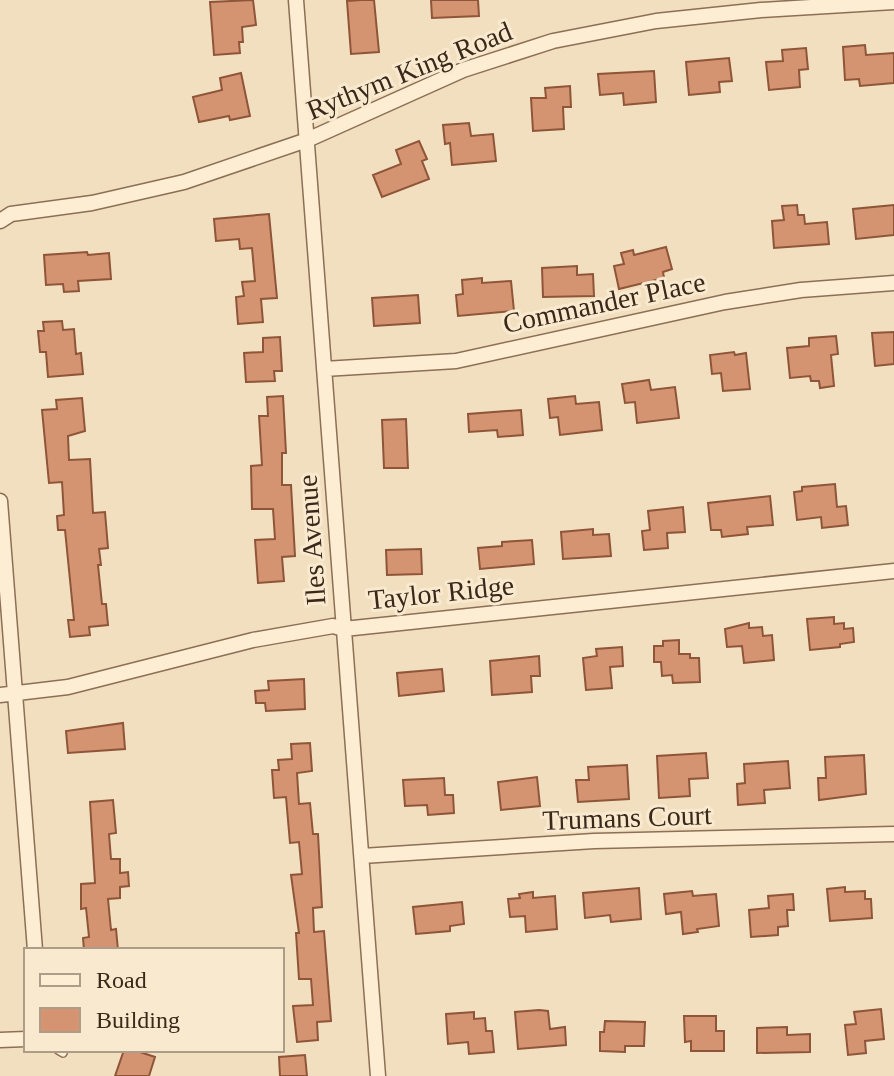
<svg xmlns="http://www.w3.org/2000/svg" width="894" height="1076" font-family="'Times New Roman',serif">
  <rect width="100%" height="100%" fill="#f2dfbf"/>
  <path fill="#d49471" stroke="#8e5539" stroke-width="2" d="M 253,0 L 256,25 L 242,27 L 243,42 L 239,42 L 240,53 L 214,55 L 210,2 Z
    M 361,0 L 374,0 L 379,52 L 351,54 L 347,1 Z
    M 431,0 L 478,0 L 479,16 L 432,18 Z
    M 865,45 L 866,55 L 894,53 L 894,83 L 860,86 L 859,79 L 845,80 L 843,47 Z
    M 806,48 L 808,69 L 799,70 L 800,87 L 769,90 L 766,62 L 783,61 L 782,50 Z
    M 729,58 L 732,81 L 719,82 L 720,92 L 689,95 L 686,62 Z
    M 654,71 L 656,102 L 624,105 L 623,93 L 600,95 L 598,74 Z
    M 241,73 L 250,116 L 230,120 L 229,116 L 199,122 L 193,97 L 222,90 L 220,78 Z
    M 570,86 L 571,107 L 563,107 L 564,129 L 533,131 L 531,98 L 546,98 L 545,88 Z
    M 469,123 L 471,136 L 493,134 L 496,161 L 452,165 L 450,143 L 445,144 L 443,125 Z
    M 419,141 L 427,159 L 422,161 L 429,179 L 382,197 L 373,175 L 401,164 L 396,150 Z
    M 797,205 L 798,215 L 804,215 L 805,224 L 827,222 L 829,244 L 774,248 L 772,221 L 784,220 L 782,206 Z
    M 894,205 L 894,235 L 856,239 L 853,209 Z
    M 269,214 L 277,298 L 261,299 L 263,322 L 238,324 L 236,297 L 244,296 L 242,282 L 255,281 L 252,248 L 240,249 L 239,239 L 216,241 L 214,219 Z
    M 666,247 L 672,269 L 663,272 L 664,278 L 619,289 L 614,266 L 624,264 L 621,253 L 633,250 L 634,255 Z
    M 87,252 L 88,255 L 109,253 L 111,279 L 78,281 L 79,291 L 64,292 L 63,284 L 46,285 L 44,255 Z
    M 577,266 L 577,275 L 593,274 L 594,296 L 543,297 L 542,268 Z
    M 482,278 L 482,283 L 511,281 L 514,311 L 458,316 L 456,295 L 463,294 L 462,280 Z
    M 418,295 L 420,323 L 374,326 L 372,298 Z
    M 62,321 L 63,330 L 74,329 L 76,354 L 81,353 L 83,374 L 48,377 L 46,352 L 40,352 L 38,331 L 44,331 L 43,322 Z
    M 894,332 L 894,364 L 875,366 L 872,333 Z
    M 836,336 L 838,354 L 831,355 L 834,386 L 820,388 L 819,381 L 811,381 L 810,376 L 790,378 L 787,348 L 809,346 L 809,338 Z
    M 280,337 L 282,371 L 274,371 L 275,381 L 246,382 L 244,353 L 263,352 L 263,338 Z
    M 734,352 L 735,355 L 746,353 L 750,389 L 723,391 L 721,373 L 712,374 L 710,355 Z
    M 649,380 L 651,390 L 675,387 L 679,418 L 637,423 L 635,402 L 625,403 L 622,384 Z
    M 283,396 L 286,453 L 282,453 L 282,485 L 291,485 L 295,556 L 282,557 L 284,581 L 258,583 L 255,540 L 275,539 L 273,509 L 252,509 L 251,466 L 262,465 L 259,416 L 268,416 L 267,397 Z
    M 575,396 L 576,404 L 599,402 L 602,430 L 560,435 L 558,417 L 550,418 L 548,399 Z
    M 82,398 L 85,431 L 68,436 L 69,460 L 90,459 L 93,513 L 105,512 L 108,548 L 99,549 L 101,565 L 98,565 L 102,604 L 106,604 L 108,625 L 89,627 L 90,635 L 70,637 L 68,620 L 74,620 L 65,530 L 58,530 L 57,516 L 64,515 L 62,482 L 49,483 L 42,410 L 57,409 L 56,400 Z
    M 521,410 L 523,435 L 498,437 L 497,430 L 469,432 L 468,414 Z
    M 406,419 L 408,468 L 384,468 L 382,420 Z
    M 835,484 L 837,507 L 846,506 L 848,525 L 822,528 L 821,517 L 797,520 L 794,492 L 802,491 L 802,487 Z
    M 770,496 L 773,525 L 747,527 L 748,534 L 722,537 L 721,530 L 711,530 L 708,503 Z
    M 683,507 L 685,532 L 667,533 L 668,548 L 644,550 L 642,531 L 650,530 L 648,511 Z
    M 593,529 L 593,535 L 609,534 L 611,556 L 563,559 L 561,532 Z
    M 532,540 L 534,564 L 480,569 L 478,548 L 502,546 L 502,542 Z
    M 421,549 L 422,574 L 387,575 L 386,550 Z
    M 834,617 L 834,624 L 844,623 L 844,629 L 853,628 L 854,642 L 840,644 L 840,647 L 810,650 L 807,619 Z
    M 749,623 L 749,628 L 762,627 L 763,636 L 772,635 L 774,660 L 744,663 L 742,646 L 727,647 L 725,629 Z
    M 679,640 L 679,654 L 690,654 L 690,658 L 699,658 L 700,682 L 673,683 L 672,675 L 662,676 L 661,662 L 654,662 L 654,646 L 663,646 L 663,641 Z
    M 622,647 L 623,666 L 610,667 L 612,688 L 586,690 L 583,658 L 597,656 L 596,649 Z
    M 539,656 L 540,676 L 531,676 L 532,692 L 492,695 L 490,661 Z
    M 442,669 L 444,691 L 399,696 L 397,673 Z
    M 304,679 L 305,709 L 266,711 L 265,703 L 256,703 L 255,691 L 269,690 L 268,681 Z
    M 123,723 L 125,749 L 68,753 L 66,731 Z
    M 310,743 L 312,771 L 297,773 L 299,804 L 310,803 L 313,834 L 318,834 L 322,907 L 313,908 L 314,932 L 324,931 L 331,1021 L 317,1022 L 318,1040 L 297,1042 L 293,1006 L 313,1005 L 311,979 L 299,979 L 296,933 L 299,933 L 291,875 L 302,874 L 299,842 L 290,843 L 286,797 L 274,798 L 272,770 L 279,770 L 278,760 L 292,759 L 291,744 Z
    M 706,753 L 708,778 L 689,779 L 690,796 L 659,798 L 657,756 Z
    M 864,755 L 866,794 L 819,800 L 818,778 L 826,778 L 825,757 Z
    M 788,761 L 790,788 L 764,790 L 765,803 L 738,805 L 737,784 L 745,783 L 744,764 Z
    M 627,765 L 629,799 L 578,802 L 576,780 L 589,780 L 588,767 Z
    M 537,777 L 540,806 L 501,810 L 498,782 Z
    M 444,778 L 445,795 L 453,795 L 454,813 L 428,815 L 427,805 L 405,806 L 403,780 Z
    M 113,800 L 116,833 L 109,834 L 111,859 L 120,859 L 120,873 L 128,872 L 129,886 L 120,887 L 120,898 L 108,899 L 111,930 L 116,929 L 118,950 L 84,950 L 83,938 L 89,937 L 86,908 L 81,909 L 81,884 L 95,883 L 90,802 Z
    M 845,887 L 845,892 L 865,891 L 865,899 L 871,899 L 872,918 L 830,921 L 827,889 Z
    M 639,888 L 641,919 L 611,922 L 610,915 L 585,918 L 583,893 Z
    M 692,891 L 693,896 L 716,894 L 719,926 L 697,929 L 698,932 L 683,934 L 681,912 L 666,914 L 664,894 Z
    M 533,892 L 533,898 L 555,896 L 557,929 L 526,932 L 525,916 L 510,917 L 508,899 L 520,898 L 519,894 Z
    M 793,894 L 794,910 L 787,910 L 788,926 L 778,927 L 778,935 L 751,937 L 749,910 L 769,908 L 768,896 Z
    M 462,902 L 464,924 L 450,926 L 450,931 L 416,934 L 413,907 Z
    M 881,1009 L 884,1039 L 865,1041 L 866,1053 L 848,1055 L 845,1025 L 856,1024 L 854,1012 Z
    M 539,1010 L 548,1011 L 550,1029 L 565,1027 L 566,1045 L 518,1049 L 515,1012 Z
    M 474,1012 L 474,1019 L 485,1018 L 486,1031 L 492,1031 L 494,1052 L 469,1054 L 468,1042 L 448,1044 L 446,1014 Z
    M 684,1016 L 716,1016 L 716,1031 L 724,1031 L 724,1051 L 691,1051 L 691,1041 L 685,1042 Z
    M 605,1021 L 645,1022 L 644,1046 L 625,1046 L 625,1052 L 600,1051 L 600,1032 L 604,1032 Z
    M 787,1027 L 787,1035 L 810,1034 L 810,1052 L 757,1053 L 757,1028 Z
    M 124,1050 L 134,1050 L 155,1057 L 149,1076 L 115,1076 Z
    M 305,1055 L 307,1076 L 280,1076 L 279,1057 Z"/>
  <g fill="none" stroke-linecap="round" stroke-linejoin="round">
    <g stroke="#8c6f55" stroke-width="10">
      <path id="lane" d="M 58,1050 L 63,1053"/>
    </g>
    <g stroke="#8c6f55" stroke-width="17">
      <path id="street" d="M 296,0 L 378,1076
        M 0,221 L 11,214 L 92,203 L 184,182 L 307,140 L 463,70 L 553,41 L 656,21 L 761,10 L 894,2
        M 324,369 L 456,361 L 725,302 L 801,290 L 894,283
        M 0,501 L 35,950
        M 0,695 L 68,687 L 253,640 L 333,626 L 344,629 L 894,571
        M 362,856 L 594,841 L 894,834
        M 0,1040 L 26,1039"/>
    </g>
    <use href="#lane" stroke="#fcedd3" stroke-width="7"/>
    <use href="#street" stroke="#fcedd3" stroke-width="14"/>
  </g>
  <g text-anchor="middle" stroke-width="6" stroke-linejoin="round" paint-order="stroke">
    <g font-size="28" fill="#3a281b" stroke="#f9eacf">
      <text transform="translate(409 70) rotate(-22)" y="10">Rythym King Road</text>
      <text transform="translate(604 302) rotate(-12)" y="10">Commander Place</text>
      <text transform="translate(311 540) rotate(-94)" y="10">Iles Avenue</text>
      <text transform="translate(441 592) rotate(-6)" y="10">Taylor Ridge</text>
      <text transform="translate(627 817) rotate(-2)" y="10">Trumans Court</text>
    </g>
  </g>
  <rect x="24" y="948" width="260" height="104" fill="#f9eacf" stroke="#ad9c87" stroke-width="2"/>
  <rect x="40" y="974" width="40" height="12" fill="#fcedd3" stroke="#ad9c87" stroke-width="2"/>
  <text x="96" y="988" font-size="24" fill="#3a281b">Road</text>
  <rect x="40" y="1008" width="40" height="24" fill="#d49471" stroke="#ad9c87" stroke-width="2"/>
  <text x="96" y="1028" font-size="24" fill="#3a281b">Building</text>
</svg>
